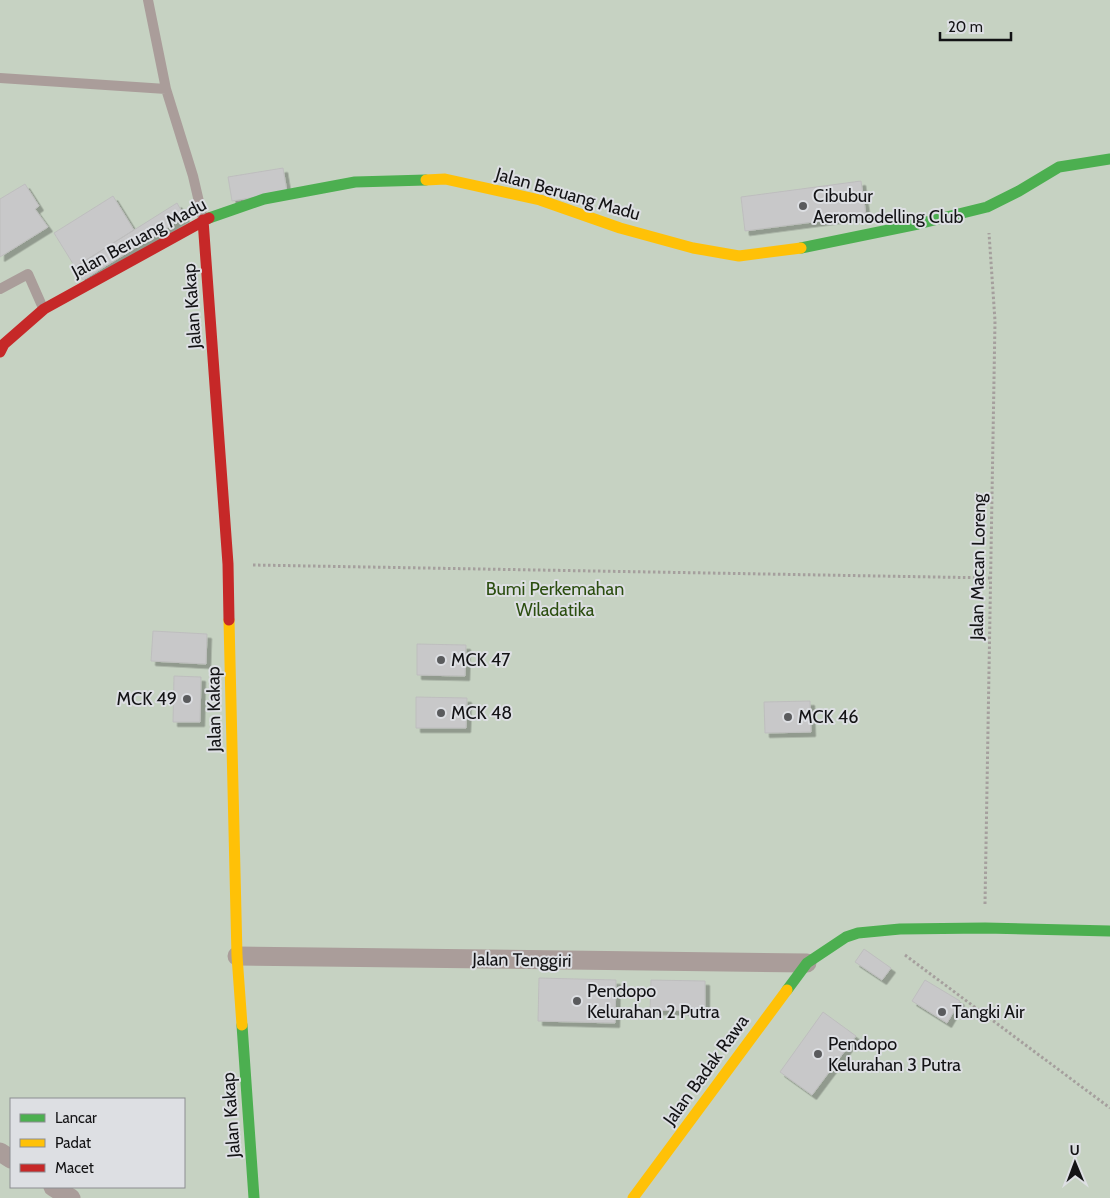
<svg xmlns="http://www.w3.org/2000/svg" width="1110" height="1198" font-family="Cabin,sans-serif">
  <defs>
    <filter id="shadow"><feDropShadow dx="4.5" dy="4.5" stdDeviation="0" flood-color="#0004"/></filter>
  </defs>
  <rect width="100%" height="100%" fill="#dee0e2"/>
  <path fill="#c6d2c2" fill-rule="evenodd" d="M 0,0 L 1110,0 L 1110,1198 L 0,1198 ZM 11,1099 L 184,1099 L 184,1187 L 11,1187 Z"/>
  <path fill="#c8c8c9" stroke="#bebebe" filter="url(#shadow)" d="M 283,168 L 287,192 L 232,201 L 228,177 Z
    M 861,181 L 866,215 L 745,231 L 741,197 Z
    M 25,184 L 39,206 L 35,209 L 48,227 L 0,257 L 0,199 Z
    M 113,196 L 134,230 L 75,267 L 54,233 Z
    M 177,203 L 185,217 L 83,280 L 75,267 Z
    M 153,631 L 207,634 L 206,664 L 151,661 Z
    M 417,644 L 466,645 L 465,676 L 417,675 Z
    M 174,676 L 201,677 L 200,722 L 173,722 Z
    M 416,697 L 467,698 L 466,728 L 416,728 Z
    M 810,701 L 811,732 L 765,733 L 764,702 Z
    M 864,949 L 891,968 L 882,980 L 855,962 Z
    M 539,978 L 616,980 L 615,1023 L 538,1021 Z
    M 651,980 L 705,981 L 705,1011 L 650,1010 Z
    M 925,980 L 960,1001 L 947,1023 L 912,1001 Z
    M 823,1012 L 856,1036 L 812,1095 L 780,1072 Z"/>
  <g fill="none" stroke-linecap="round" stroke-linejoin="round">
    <path stroke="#a59f9d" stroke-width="3" stroke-dasharray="2.5 2.5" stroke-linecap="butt" d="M 253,565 L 992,578
      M 985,904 L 995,321 L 989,233
      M 905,955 L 1110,1108"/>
    <path stroke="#aa9d9a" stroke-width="10" d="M 148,0 L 166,89 L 193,176 L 203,219
      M 0,78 L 166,89
      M 0,289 L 28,274 L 43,308"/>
    <path stroke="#aa9d9a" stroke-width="19" d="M 237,956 L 807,963
      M 0,1152 L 11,1159
      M 53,1187 L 71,1198"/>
    <path stroke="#4caf50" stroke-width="11" d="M 209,218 L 264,199 L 355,182 L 426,180
      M 801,248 L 918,224 L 987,207 L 1019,191 L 1059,167 L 1110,159
      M 787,990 L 807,963 L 846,937 L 858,933 L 900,929 L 985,928 L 1110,931
      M 242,1025 L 254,1198"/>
    <path stroke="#ffc107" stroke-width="11" d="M 426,180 L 445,179 L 540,200 L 620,228 L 693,248 L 739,256 L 801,248
      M 229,620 L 237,956 L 242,1025
      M 633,1198 L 787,990"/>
    <path stroke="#c62828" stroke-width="11" d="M 203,220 L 228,564 L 229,620
      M 0,352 L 4,344 L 44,309 L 209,218"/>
  </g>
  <g fill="#5a5b5d" stroke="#dddfe3" stroke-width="2">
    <circle cx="803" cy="206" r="5"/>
    <circle cx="441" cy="660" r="5"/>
    <circle cx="187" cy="699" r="5"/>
    <circle cx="441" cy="713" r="5"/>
    <circle cx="788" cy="717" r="5"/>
    <circle cx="577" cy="1001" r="5"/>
    <circle cx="942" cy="1012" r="5"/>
    <circle cx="818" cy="1054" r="5"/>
  </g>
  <g text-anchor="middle" stroke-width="4" stroke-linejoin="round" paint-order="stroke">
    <g font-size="18" fill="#131315" stroke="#dddfe3">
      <text transform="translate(568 194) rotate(16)" y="6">Jalan Beruang Madu</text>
      <text transform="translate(139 238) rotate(-28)" y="6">Jalan Beruang Madu</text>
      <text transform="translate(192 306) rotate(-94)" y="6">Jalan Kakap</text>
      <text transform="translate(978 567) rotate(-89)" y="6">Jalan Macan Loreng</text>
      <text transform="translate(214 709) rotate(-91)" y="6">Jalan Kakap</text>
      <text transform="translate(522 960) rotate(1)" y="6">Jalan Tenggiri</text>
      <text transform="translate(706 1070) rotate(-54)" y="6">Jalan Badak Rawa</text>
      <text transform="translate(231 1115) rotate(-94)" y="6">Jalan Kakap</text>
    </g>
    <g font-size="18" fill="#131315" stroke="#dddfe3" text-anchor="start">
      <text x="813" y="202">Cibubur<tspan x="813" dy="21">Aeromodelling Club</tspan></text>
      <text x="451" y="666">MCK 47</text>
      <text x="177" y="705" text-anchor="end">MCK 49</text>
      <text x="451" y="719">MCK 48</text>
      <text x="798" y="723">MCK 46</text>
      <text x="587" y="997">Pendopo<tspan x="587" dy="21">Kelurahan 2 Putra</tspan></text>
      <text x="952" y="1018">Tangki Air</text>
      <text x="828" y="1050">Pendopo<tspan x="828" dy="21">Kelurahan 3 Putra</tspan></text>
    </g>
    <g font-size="18" fill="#2c4e10" stroke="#dddfe3">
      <text x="555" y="595">Bumi Perkemahan<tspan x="555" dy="21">Wiladatika</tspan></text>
    </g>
  </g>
  <rect x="10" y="1098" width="175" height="90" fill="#dddfe3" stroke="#8c8d91"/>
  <rect x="20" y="1114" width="25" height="8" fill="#4caf50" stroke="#8c8d91"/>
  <text x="55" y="1123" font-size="15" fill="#131315">Lancar</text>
  <rect x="20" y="1139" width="25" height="8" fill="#ffc107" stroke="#8c8d91"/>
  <text x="55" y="1148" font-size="15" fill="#131315">Padat</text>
  <rect x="20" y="1164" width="25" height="8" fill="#c62828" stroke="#8c8d91"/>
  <text x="55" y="1173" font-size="15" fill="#131315">Macet</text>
  <g transform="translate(1075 1163) rotate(359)" stroke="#dddfe3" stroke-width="4" paint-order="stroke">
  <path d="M0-4L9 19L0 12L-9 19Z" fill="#131315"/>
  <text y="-8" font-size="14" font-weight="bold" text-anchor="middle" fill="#131315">U</text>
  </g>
  <path d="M940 32v8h71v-8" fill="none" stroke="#131315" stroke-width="2.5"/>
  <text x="948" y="32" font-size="15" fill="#131315" stroke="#dddfe3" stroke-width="4" paint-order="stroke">20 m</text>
</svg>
